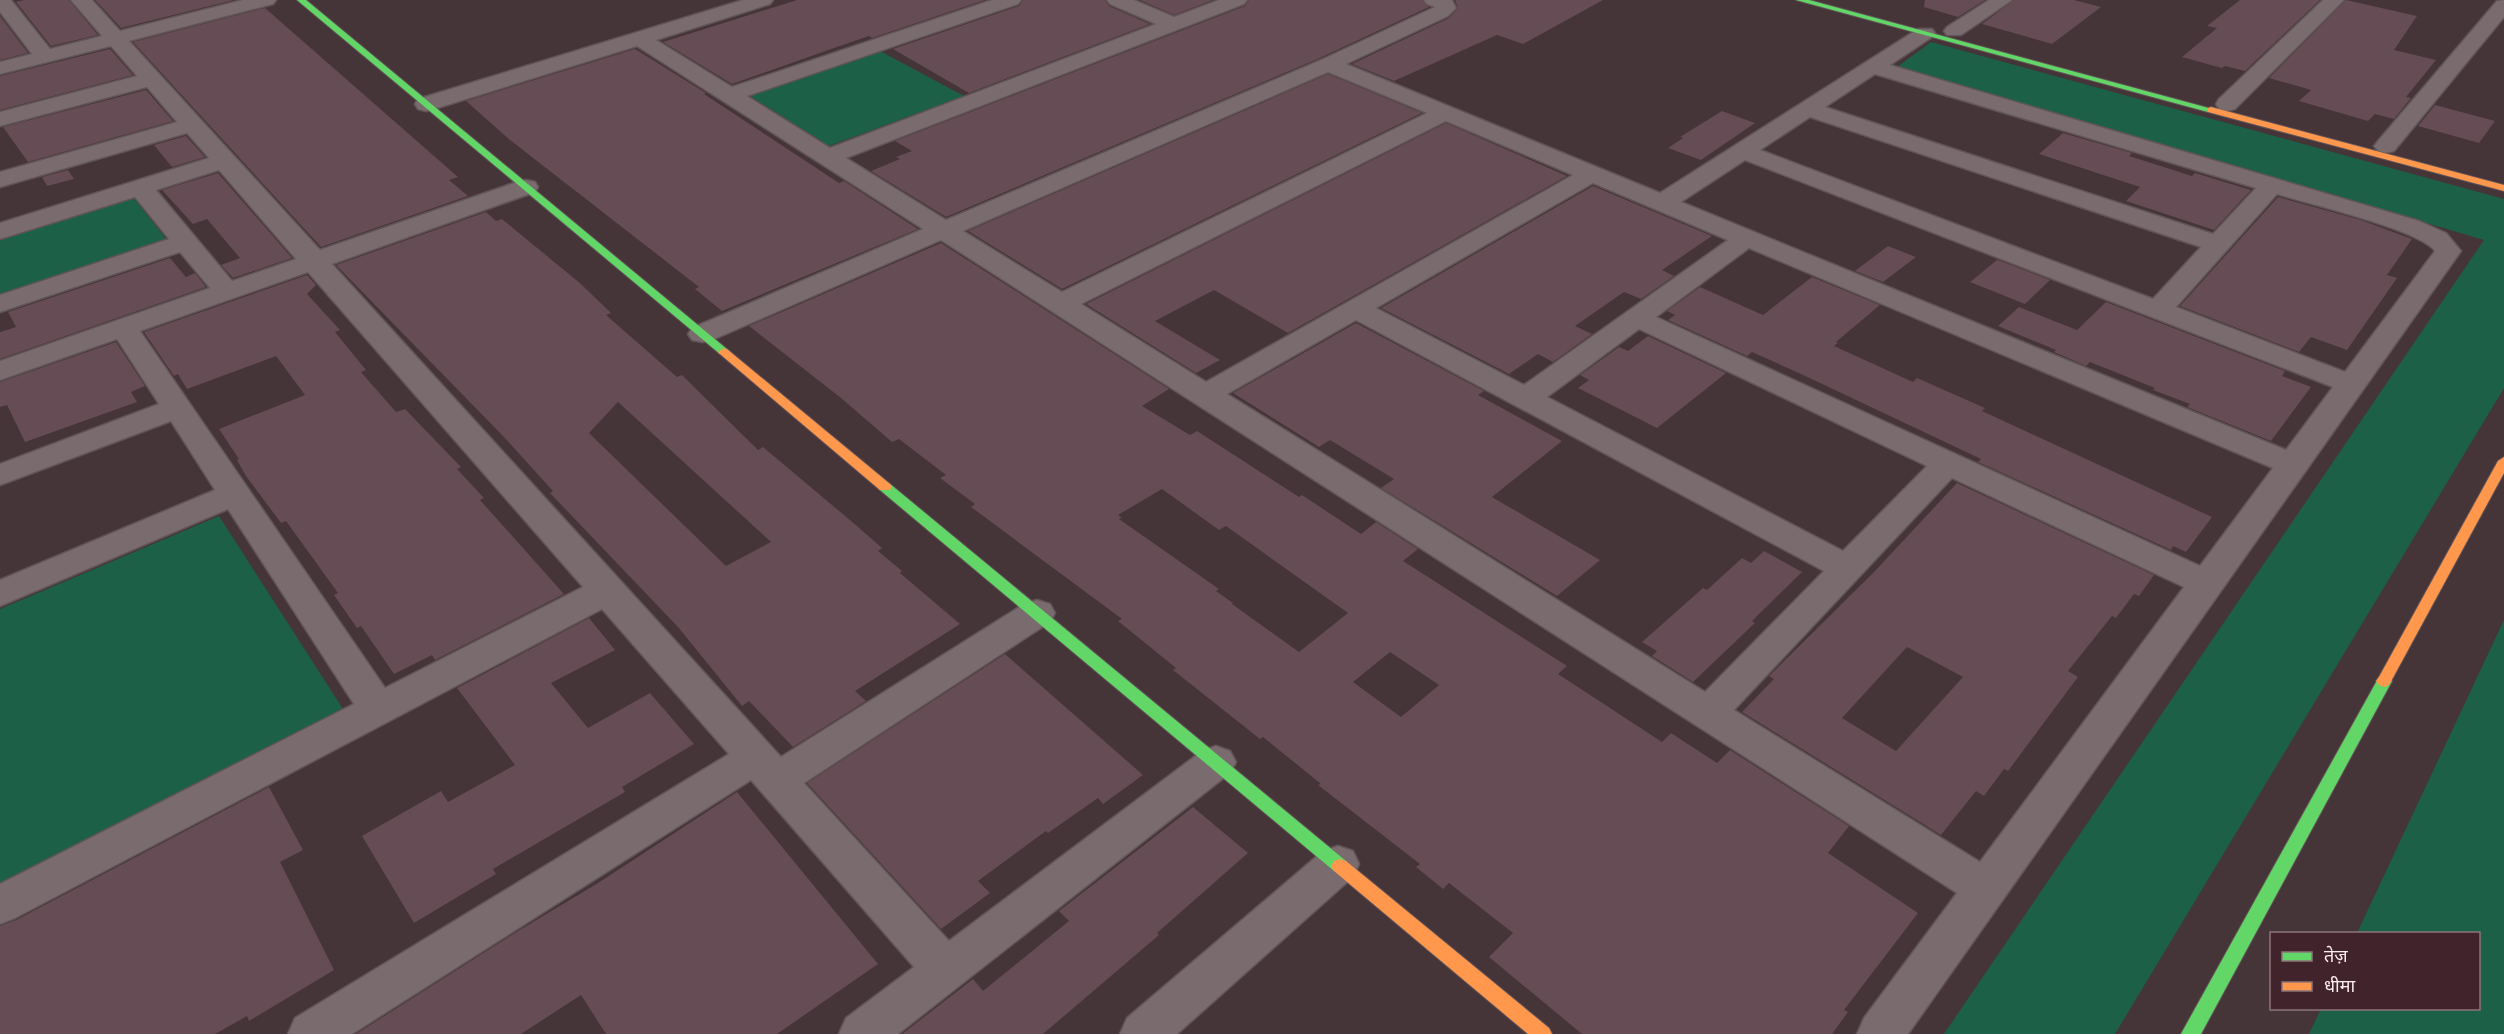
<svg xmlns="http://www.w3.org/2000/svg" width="2504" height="1034" font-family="'IBM Plex Serif','Noto Sans Devanagari',serif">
  <rect width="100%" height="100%" fill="#453438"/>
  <path fill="#1d6048" d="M 1931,42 L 2504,199 L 2504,388 L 2115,1034 L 1944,1034 L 2484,240 L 1897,67 Z
    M 880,51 L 964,96 L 829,146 L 748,95 Z
    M 132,196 L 167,240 L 0,295 L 0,237 Z
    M 219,516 L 343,709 L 0,885 L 0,609 Z
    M 2504,620 L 2504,1034 L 2309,1034 L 2321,1009 L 2478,1008 L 2478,934 L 2357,933 Z"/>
  <path fill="#664c54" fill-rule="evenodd" d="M 24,0 L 69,0 L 98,35 L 51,46 L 16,2 Z
    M 95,0 L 234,0 L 121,28 Z
    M 797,0 L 985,0 L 872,38 L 869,36 L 837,47 L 732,84 L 663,42 Z
    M 1023,0 L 1105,0 L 1109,6 L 1150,24 L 969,93 L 893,49 L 1019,6 Z
    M 1140,0 L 1213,0 L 1174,15 Z
    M 1249,0 L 1422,0 L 1429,7 L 1320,58 L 946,217 L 871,171 L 900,159 L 896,157 L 912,151 L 895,141 L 1245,6 Z
    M 1455,0 L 1603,0 L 1523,44 L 1497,35 L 1394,81 L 1352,64 L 1449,18 L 1458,8 Z
    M 1925,0 L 1985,0 L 1958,17 L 1924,7 Z
    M 2014,0 L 2074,0 L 2101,7 L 2052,44 L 1982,24 Z
    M 2240,0 L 2320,0 L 2245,71 L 2225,66 L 2222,68 L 2182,57 L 2217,28 L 2207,26 Z
    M 2346,0 L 2417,16 L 2394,50 L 2436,60 L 2406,97 L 2411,98 L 2394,119 L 2375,114 L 2368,121 L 2299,101 L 2311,90 L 2269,78 Z
    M 265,8 L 458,177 L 449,180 L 468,196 L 321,247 L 133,42 Z
    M 0,16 L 28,53 L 0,60 Z
    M 110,49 L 133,75 L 0,110 L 0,76 Z
    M 635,49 L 706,93 L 704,94 L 839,183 L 844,181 L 918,229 L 722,311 L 695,289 L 699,287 L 510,140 L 466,101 Z
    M 1328,74 L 1422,113 L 1062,289 L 968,231 Z
    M 146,90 L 173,121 L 28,162 L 3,127 Z
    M 2435,105 L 2495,121 L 2479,143 L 2418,126 Z
    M 1722,111 L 1755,123 L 1701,160 L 1668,148 L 1683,138 L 1680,137 Z
    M 1446,123 L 1567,176 L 1288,333 L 1214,290 L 1155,321 L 1220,360 L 1196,373 L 1086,304 Z
    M 2063,133 L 2132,153 L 2129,156 L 2192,176 L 2195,173 L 2251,190 L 2214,230 L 2126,201 L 2140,187 L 2039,154 Z
    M 186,136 L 205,157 L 172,167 L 154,145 Z
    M 68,170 L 74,179 L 47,186 L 42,177 Z
    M 218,173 L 292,258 L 233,278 L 221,265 L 240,258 L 207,219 L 193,224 L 162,190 Z
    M 1593,186 L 1712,236 L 1662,270 L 1674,276 L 1641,299 L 1624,292 L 1575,326 L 1592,334 L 1553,362 L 1538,354 L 1509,374 L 1381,308 Z
    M 2278,197 L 2361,220 L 2412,239 L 2387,275 L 2397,278 L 2347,350 L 2311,337 L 2299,352 L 2180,306 Z
    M 486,212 L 496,221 L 502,219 L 581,284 L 611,313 L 606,315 L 677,377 L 682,375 L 758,450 L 763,447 L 857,526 L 882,548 L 878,551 L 902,571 L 900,573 L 960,624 L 855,691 L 866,701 L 793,747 L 749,701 L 742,706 L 678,627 L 550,493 L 553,491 L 502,435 L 336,265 ZM 618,402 L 771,542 L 726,566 L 589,433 Z
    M 941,243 L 1169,389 L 1142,406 L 1190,435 L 1197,431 L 1299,497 L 1302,495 L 1361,534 L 1376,522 L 1418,549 L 1403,561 L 1567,666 L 1558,674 L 1662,742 L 1671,733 L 1717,763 L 1730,750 L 1849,826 L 1828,853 L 1918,913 L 1844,1010 L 1848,1012 L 1832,1034 L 1582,1034 L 1489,957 L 1513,933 L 1449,883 L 1443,889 L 1416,867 L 1420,864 L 1318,785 L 1321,784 L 1263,737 L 1260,739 L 1173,670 L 1176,668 L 1118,621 L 1122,619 L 971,507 L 975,504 L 940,478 L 946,475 L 899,439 L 892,442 L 841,398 L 749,326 ZM 1162,489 L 1219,530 L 1226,526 L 1348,613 L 1299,652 L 1232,604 L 1233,603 L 1216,591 L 1219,589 L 1119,519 L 1122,518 L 1118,515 ZM 1390,652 L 1439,685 L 1401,717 L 1353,682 Z
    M 1888,246 L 1916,257 L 1883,282 L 1855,271 Z
    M 170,258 L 186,277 L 195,273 L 206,287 L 0,359 L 0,332 L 16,327 L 8,312 Z
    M 1997,260 L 1998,260 L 2050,280 L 2025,304 L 1970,282 Z
    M 307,275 L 316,285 L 307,294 L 340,330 L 335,332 L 366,370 L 361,372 L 396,412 L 405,409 L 461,467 L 457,469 L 484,498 L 480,500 L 564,594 L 435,660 L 432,655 L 394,674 L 361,626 L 357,628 L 334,595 L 338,593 L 286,521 L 281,523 L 246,476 L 237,460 L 239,459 L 219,429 L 305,395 L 276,356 L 187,389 L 178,374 L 174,376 L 144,332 Z
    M 1812,277 L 1880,305 L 1836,342 L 1838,343 L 1834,346 L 1913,382 L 1917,378 L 1985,408 L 1982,411 L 2212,517 L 2186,552 L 2173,546 L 2171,550 L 1978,462 L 1981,459 L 1801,374 L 1752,352 L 1747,356 L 1668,320 L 1675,315 L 1667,311 L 1700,287 L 1763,315 Z
    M 2106,302 L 2285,371 L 2282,376 L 2311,387 L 2271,441 L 2187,407 L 2190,404 L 2153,390 L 2155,388 L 2090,362 L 2086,366 L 2054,352 L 2056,350 L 1998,326 L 2019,307 L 2077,330 Z
    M 1356,323 L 1484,391 L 1478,395 L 1562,441 L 1492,497 L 1600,560 L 1557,596 L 1381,488 L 1394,479 L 1330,440 L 1319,447 L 1233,393 Z
    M 1648,336 L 1726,373 L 1657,428 L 1578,388 L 1589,380 L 1580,375 L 1619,347 L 1628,351 Z
    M 116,342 L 145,386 L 131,392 L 137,402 L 25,442 L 7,405 L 0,407 L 0,382 Z
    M 1957,483 L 2154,575 L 2139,596 L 2134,594 L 2116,618 L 2112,616 L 2068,671 L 2078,677 L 2008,771 L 2004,769 L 1984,796 L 1976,791 L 1941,835 L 1742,712 L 1774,679 L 1769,676 L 1875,571 ZM 1907,647 L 1963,677 L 1896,751 L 1842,718 Z
    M 1764,551 L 1802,572 L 1752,621 L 1755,623 L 1693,682 L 1652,656 L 1657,651 L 1642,642 L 1703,588 L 1707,590 L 1742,558 L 1751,563 Z
    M 589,618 L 615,650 L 551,683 L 588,728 L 650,693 L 694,744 L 622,787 L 625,792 L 493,869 L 496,874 L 414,923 L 362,836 L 441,791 L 448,802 L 515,765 L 457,688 Z
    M 1005,654 L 1143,775 L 1103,804 L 1098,798 L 1048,833 L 1046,831 L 978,881 L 990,893 L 941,929 L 807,783 Z
    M 269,787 L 303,850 L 280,862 L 334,970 L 249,1021 L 247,1016 L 215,1034 L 0,1034 L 0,926 L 16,920 Z
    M 737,792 L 878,964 L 777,1034 L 606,1034 L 581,995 L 521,1034 L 356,1034 L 518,931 L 598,883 Z
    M 1193,807 L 1248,853 L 1157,933 L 1159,935 L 1043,1034 L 902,1034 L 973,979 L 983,991 L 1069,921 L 1059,911 Z"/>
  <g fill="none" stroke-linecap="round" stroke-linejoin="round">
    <g stroke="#615457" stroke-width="3">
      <path id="street" d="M 0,0 L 11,0 L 50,49 L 102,36 L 71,0 L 92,0 L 120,31 L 243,0 L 276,0 L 273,4 L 129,41 L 320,250 L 517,182 L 526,180 L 535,182 L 538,187 L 535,192 L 332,264 L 781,757 L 1024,604 L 1037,600 L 1050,604 L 1055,613 L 1050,622 L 804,783 L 949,941 L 1202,751 L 1216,746 L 1230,751 L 1236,762 L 1230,773 L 898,1034 L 839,1034 L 846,1018 L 914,967 L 751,780 L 352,1034 L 288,1034 L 295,1018 L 729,754 L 602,609 L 15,918 L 0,924 L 0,884 L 354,704 L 228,509 L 0,606 L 0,580 L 215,490 L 171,421 L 0,485 L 0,464 L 159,404 L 117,339 L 0,380 L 0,361 L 210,288 L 180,252 L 0,312 L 0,295 L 169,239 L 135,197 L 0,239 L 0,223 L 209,158 L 187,133 L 0,187 L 0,172 L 177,122 L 147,87 L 0,126 L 0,112 L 137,76 L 111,46 L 0,74 L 0,62 L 32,54 L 0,12 ZM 219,170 L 296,259 L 232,281 L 156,190 ZM 308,272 L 583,587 L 385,688 L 140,331 Z
        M 743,0 L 773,0 L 770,4 L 656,40 L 732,87 L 992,0 L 1021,0 L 1018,4 L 747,96 L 830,148 L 1156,24 L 1110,4 L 1107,0 L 1134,0 L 1174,17 L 1219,0 L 1247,0 L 1244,4 L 846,158 L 946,220 L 1321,60 L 1435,7 L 1427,4 L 1424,0 L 1452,0 L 1456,8 L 1448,16 L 1346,64 L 1660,193 L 1918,29 L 1932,29 L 1935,33 L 1932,37 L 1890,65 L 2419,221 L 2446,233 L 2461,251 L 1908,1034 L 1857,1034 L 1864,1018 L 1957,893 L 941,240 L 712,340 L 702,342 L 692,340 L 688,334 L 692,328 L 923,229 L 637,46 L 434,109 L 426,111 L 418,109 L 415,104 L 418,99 ZM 1328,72 L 1427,113 L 1062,292 L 963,231 ZM 1875,74 L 2256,188 L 2213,234 L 1825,107 ZM 1810,117 L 2201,247 L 2153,299 L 1760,150 ZM 1446,121 L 1573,175 L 1206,382 L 1081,304 ZM 1745,160 L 2333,387 L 2286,450 L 1681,202 ZM 1593,183 L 1728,240 L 1524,385 L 1376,308 ZM 2277,194 C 2306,203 2421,230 2435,251 L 2345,372 L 2176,307 ZM 1749,248 L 2273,468 L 2200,566 L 1656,317 ZM 1356,320 L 1824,571 L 1705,692 L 1227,394 ZM 1639,329 L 1927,466 L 1843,551 L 1547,397 ZM 1952,478 L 2184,587 L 1980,862 L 1734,710 Z
        M 1989,0 L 2012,0 L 1961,35 L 1947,35 L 1944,31 L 1947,27 Z
        M 2323,0 L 2344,0 L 2235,109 L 2227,111 L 2219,109 L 2216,104 L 2219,99 Z
        M 2504,0 L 2504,17 L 2394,151 L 2386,153 L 2378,151 L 2374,146 L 2378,141 L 2497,1 Z
        M 1338,846 L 1353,851 L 1359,864 L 1353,877 L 1177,1034 L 1120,1034 L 1127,1018 L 1323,851 Z"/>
    </g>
    <g stroke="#615457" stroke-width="2">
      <path id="fast" d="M 297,0 L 306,0 L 728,350 L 730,352 L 728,354 L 720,354 Z
        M 1796,0 L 1809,0 L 2216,110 L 2208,112 Z
        M 885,483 L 890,484 L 1346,861 L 1349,866 L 1346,871 L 1340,873 L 1334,871 L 880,490 L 878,487 L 880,484 Z
        M 2384,675 L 2389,677 L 2392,681 L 2201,1034 L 2181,1034 L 2379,677 Z"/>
    </g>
    <g stroke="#615457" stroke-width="2">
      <path id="slow" d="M 2211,107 L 2504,185 L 2504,191 L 2208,112 L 2208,108 Z
        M 724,348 L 728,350 L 890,484 L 892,487 L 890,490 L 880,490 L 720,354 L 718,352 Z
        M 2504,457 L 2504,473 L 2389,685 L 2384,687 L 2379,685 L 2376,681 L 2379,677 L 2498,461 Z
        M 1340,859 L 1346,861 L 1549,1028 L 1552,1034 L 1528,1034 L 1334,871 L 1331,866 L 1334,861 Z"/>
    </g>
    <use href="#street" fill="#796b6e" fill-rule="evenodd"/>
    <use href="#fast" fill="#63d668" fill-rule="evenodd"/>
    <use href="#slow" fill="#ff974d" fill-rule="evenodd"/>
  </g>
  <rect x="2270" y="932" width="210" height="78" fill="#41232b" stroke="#8d747a" stroke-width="1.5"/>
  <rect x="2282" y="952" width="30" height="9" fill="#63d668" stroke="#8d747a" stroke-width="1.5"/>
  <text x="2324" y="962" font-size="18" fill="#feeef1">तेज़</text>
  <rect x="2282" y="982" width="30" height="9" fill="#ff974d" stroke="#8d747a" stroke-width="1.5"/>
  <text x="2324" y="992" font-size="18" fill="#feeef1">धीमा</text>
</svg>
